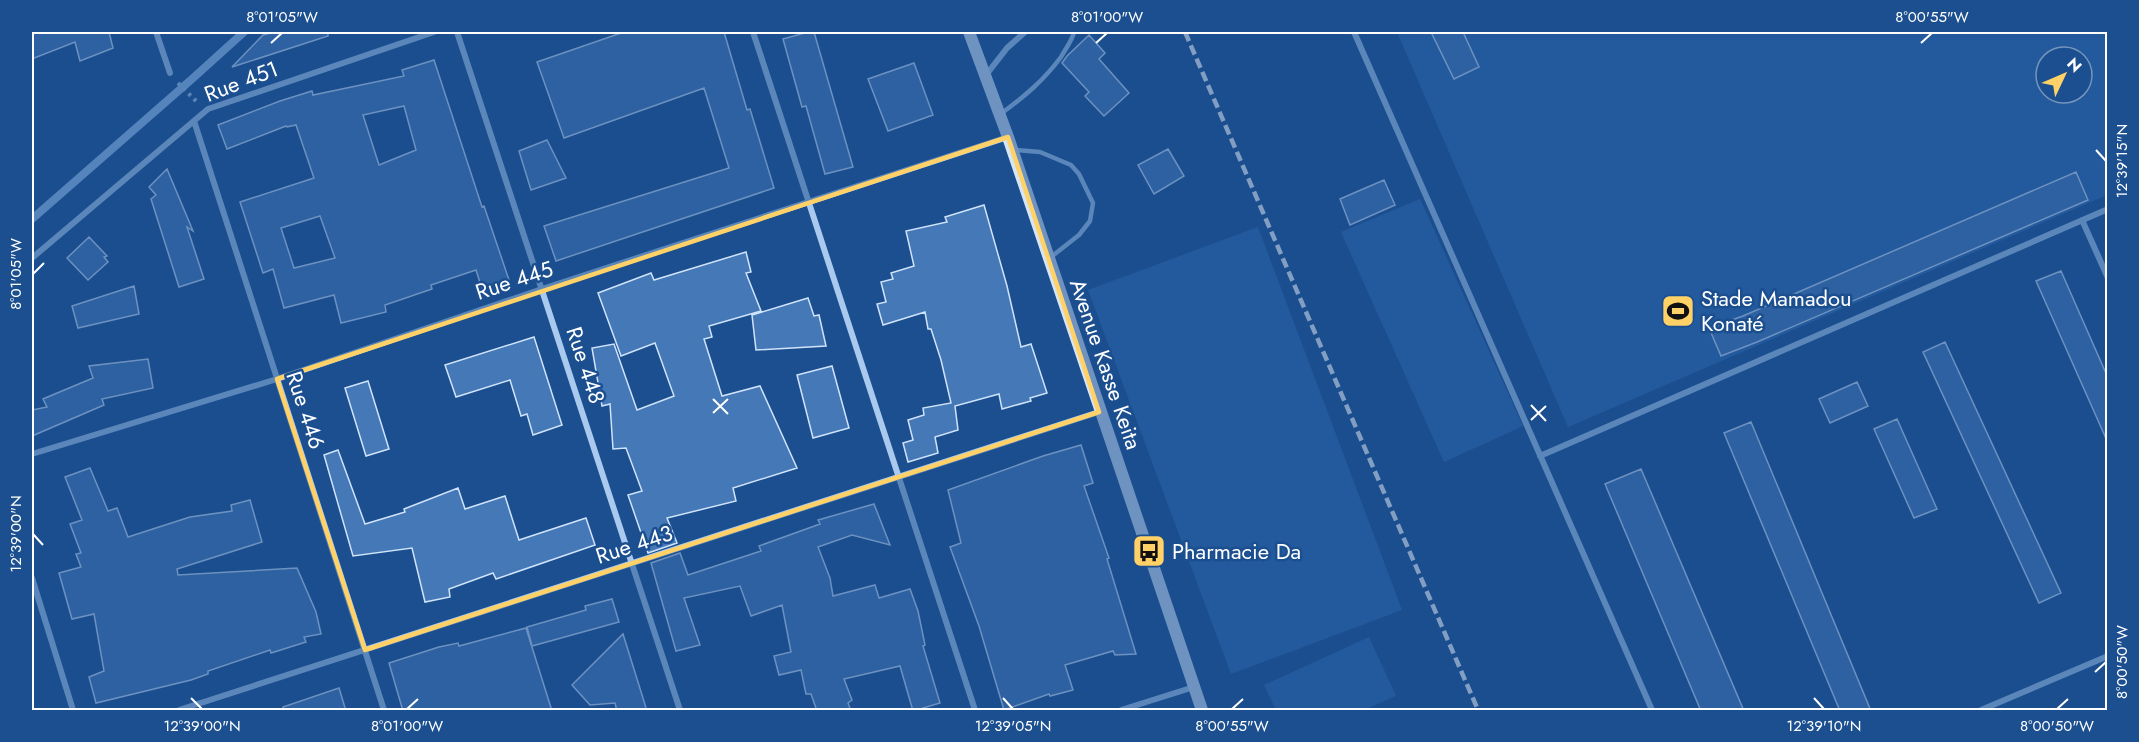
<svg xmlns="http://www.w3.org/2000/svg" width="2139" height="742" font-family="Jost,sans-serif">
  <rect width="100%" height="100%" fill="#1b4f8f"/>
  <path fill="#2e69ad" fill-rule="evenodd" d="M 1397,32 L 2107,32 L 2107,195 L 1568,427 ZM 2046,57 L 2082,57 L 2082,93 L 2046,93 Z
    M 1420,199 L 1523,426 L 1444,462 L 1341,232 Z
    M 1258,227 L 1402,610 L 1231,674 L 1088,290 Z
    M 1369,637 L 1396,696 L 1364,710 L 1276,710 L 1264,685 Z"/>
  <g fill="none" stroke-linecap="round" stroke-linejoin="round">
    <path stroke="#9cc4f0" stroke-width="8" d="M 32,219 L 192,79 L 244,32"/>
  </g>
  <path fill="#4478b7" stroke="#cfe3fa" stroke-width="1.5" fill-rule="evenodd" d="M 32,32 L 109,32 L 113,48 L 80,61 L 75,42 L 32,59 Z
    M 274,32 L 328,32 L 328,36 L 232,67 L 263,35 Z
    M 624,32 L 724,32 L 747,110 L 750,109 L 774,188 L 556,261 L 544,226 L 729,168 L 704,88 L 564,138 L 537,62 Z
    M 808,32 L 814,32 L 853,167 L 825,174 L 806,106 L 802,107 L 783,39 Z
    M 1431,32 L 1463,32 L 1479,67 L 1454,79 Z
    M 1089,35 L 1105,53 L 1099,59 L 1129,93 L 1104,116 L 1085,96 L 1089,92 L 1062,63 L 1067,56 Z
    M 434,60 L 482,207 L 484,206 L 509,280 L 482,289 L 476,270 L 431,285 L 432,289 L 385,305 L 386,312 L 341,323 L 334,295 L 284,308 L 273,269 L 263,273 L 240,202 L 314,178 L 296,125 L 287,127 L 286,126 L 227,149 L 218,125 L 280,101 L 312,91 L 313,95 L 404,76 L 402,70 ZM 404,106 L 416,150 L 379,165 L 363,115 ZM 320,216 L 335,258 L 294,268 L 281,228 Z
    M 914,63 L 933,115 L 888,131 L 868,79 Z
    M 547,140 L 566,178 L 531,190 L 519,151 Z
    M 1168,149 L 1184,176 L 1154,194 L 1138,165 Z
    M 167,169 L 193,231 L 187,227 L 204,279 L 179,287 L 151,199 L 156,195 L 149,187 Z
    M 2076,172 L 2088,200 L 1757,342 L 1721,356 L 1709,328 L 1743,316 Z
    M 1384,180 L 1395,205 L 1350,225 L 1340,199 Z
    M 984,205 L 1007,286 L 1021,347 L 1031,344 L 1047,393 L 1030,398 L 1031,401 L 1002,409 L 999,394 L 955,406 L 958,430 L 935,437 L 938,453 L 908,462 L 903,443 L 913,440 L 908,420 L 924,415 L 923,408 L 951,403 L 941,360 L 931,329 L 928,329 L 925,312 L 883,325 L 877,304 L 886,302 L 881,282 L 893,279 L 891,273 L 914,266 L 906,231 L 947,222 L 945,217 Z
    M 89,237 L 107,256 L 104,257 L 108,262 L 88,280 L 67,258 Z
    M 746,252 L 751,272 L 746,273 L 761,311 L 709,326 L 712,337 L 704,339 L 722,396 L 760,386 L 797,468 L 733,488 L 736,501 L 667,518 L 677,543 L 648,553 L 628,495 L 642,491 L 626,448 L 613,449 L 610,404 L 602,406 L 592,348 L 614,344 L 637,410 L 674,396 L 655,343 L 621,356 L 598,293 L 651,273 L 654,280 Z
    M 2061,271 L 2108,378 L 2108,443 L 2036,281 Z
    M 134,286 L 139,314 L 78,328 L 72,306 Z
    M 808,298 L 814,316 L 819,315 L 826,346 L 756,350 L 752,315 Z
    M 534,337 L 562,425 L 533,435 L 527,414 L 521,416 L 510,380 L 456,397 L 445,365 Z
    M 1945,342 L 2061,593 L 2039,603 L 1923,352 Z
    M 148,359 L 153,388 L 102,399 L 104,405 L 32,436 L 32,410 L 47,407 L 43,399 L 93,378 L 89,366 Z
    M 832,366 L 849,428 L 813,438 L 797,375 Z
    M 368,381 L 389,449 L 366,456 L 345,388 Z
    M 1857,382 L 1868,406 L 1830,423 L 1819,399 Z
    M 1897,419 L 1937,509 L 1914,518 L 1874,429 Z
    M 1751,422 L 1871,711 L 1840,711 L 1724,433 Z
    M 1081,445 L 1093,483 L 1084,486 L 1109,558 L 1107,559 L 1136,654 L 1115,655 L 1113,651 L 1065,665 L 1073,690 L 1050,696 L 1049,694 L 1004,710 L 979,626 L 950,547 L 961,543 L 948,490 L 1043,456 Z
    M 338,450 L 365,524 L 405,512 L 404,509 L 458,488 L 465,509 L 505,496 L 519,540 L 586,518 L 595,545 L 496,579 L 493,573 L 449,589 L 450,597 L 425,602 L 412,548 L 353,556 L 324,455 Z
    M 90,468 L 108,511 L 117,508 L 128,537 L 190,517 L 232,511 L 231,505 L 250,500 L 262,542 L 177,569 L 178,575 L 297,568 L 316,612 L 321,634 L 304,637 L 306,642 L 271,653 L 270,650 L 208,671 L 208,674 L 191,680 L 96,703 L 89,677 L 104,671 L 94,614 L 72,619 L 59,573 L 81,567 L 76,554 L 81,553 L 70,524 L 82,520 L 65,477 Z
    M 1641,469 L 1744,711 L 1701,711 L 1605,484 Z
    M 874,504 L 890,545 L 852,535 L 818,547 L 830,578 L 833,596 L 875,585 L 879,598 L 910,589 L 918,611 L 925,645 L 923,646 L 940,703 L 913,711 L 900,666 L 844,679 L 852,700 L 848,703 L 851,711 L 817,711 L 811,694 L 806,694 L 801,670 L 779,675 L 774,656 L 791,652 L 782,605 L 751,616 L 740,586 L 684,598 L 700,645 L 676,651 L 651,563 L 680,553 L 688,575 L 761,551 L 759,546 L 820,524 L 818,520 Z
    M 612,599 L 619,622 L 532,646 L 527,627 L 586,610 L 585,606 Z
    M 526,628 L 552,711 L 403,711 L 389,663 L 439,647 L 458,643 L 459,646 Z
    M 623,634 L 647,711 L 617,711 L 615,703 L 590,705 L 572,685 Z
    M 339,688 L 346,711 L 283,711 L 283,707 Z"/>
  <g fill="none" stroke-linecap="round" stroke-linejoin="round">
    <path stroke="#a9c9ee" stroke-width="4" stroke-dasharray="3 4.5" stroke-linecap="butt" d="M 178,83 L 196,101"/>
    <path stroke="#a9c9ee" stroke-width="4.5" d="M 1002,113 C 1025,96 1044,80 1061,57 C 1066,48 1072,41 1074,32
      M 1015,150 L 1040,152 L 1071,165 L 1079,174 L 1093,203 L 1090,221 L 1079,235 L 1051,257"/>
    <path stroke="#a9c9ee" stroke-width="6" d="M 156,32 L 170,73
      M 457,32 L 680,710
      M 753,32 L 975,710
      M 1354,32 L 1652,710
      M 986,75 L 1007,48 L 1025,32
      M 194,121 L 384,710
      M 2082,220 L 2108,278
      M 32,258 L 208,109 L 434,32
      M 32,454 L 277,379 L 542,289 L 1008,137
      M 1540,456 L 2108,209
      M 32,578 L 73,710
      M 179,710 L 1099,412
      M 1121,710 L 1194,687
      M 1981,710 L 2108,656"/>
    <path stroke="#d6e6fa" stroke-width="12" d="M 969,32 L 1008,137 L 1202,710"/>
    <path stroke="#fff" stroke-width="4.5" stroke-dasharray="10 4.5" stroke-linecap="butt" d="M 1185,32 L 1478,710"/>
  </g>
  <path d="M0 0H2139V742H0ZM 1008,137 L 1099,412 L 365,650 L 277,379 Z" fill="#1b4f8f" fill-opacity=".55" fill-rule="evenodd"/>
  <path fill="none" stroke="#ffd166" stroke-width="4.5" stroke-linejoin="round" d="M 1008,137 L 1099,412 L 365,650 L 277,379 Z"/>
  <path fill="none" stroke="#fff" stroke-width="2" d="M 271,43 L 282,33M 1096,43 L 1107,33M 1921,43 L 1932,33M 2096,150 L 2106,161M 33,274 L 44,263M 713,399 L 728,414M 1531,405 L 1546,421M 713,413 L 728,399M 1531,420 L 1546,406M 33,534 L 43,545M 2095,672 L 2106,662M 191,698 L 202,709M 1003,698 L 1013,709M 1814,698 L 1824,709M 407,709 L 418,699M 1232,709 L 1243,699M 2057,709 L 2068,699"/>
  <defs>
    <g id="stadium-square" transform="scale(1.725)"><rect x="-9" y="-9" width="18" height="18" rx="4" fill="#ffd166" stroke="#1b4f8f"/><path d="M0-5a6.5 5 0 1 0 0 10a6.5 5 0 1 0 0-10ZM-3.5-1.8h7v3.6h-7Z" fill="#111"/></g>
    <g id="bus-square" transform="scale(1.725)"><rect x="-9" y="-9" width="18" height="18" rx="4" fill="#ffd166" stroke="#1b4f8f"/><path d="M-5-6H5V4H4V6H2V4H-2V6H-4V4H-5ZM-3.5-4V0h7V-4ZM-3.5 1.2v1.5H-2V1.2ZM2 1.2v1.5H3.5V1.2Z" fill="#111"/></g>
  </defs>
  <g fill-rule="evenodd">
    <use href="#stadium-square" x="1678" y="311"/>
    <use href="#bus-square" x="1149" y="551"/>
  </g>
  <g text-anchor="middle" stroke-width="5" stroke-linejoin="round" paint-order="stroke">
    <g font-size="22" fill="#fff" stroke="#1b4f8f">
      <text transform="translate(241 81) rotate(-21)" y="8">Rue 451</text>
      <text transform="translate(514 280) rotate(-18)" y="8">Rue 445</text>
      <text transform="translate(1106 364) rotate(71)" y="8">Avenue Kasse Keita</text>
      <text transform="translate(586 365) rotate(72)" y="8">Rue 448</text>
      <text transform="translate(306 410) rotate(72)" y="8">Rue 446</text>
      <text transform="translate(634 544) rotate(-18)" y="8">Rue 443</text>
    </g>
    <g font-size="22" fill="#fff" stroke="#1b4f8f" text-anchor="start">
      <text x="1701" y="306">Stade Mamadou<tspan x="1701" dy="25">Konaté</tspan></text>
      <text x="1172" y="559">Pharmacie Da</text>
    </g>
  </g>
  <rect width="2139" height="742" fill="none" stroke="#1b4f8f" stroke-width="66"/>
  <g transform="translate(2064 75) rotate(46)"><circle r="28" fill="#1b4f8f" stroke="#7695bc" stroke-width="1.5"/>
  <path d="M0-4.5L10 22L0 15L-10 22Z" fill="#ffd166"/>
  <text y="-9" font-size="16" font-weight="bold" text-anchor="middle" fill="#ffffff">N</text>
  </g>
  <rect x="33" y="33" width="2073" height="676" fill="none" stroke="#fff" stroke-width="2"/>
  <g font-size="15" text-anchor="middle" fill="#fff">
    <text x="282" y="22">8°01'05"W</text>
    <text x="1107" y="22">8°01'00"W</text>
    <text x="1932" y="22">8°00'55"W</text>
    <text transform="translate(2122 161) rotate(-90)" y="5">12°39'15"N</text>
    <text transform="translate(16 274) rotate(-90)" y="5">8°01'05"W</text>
    <text transform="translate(16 534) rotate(-90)" y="5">12°39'00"N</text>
    <text transform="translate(2122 662) rotate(-90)" y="5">8°00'50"W</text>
    <text x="202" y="731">12°39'00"N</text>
    <text x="407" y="731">8°01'00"W</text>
    <text x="1013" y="731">12°39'05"N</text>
    <text x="1232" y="731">8°00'55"W</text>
    <text x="1824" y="731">12°39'10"N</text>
    <text x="2057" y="731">8°00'50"W</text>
  </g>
</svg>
